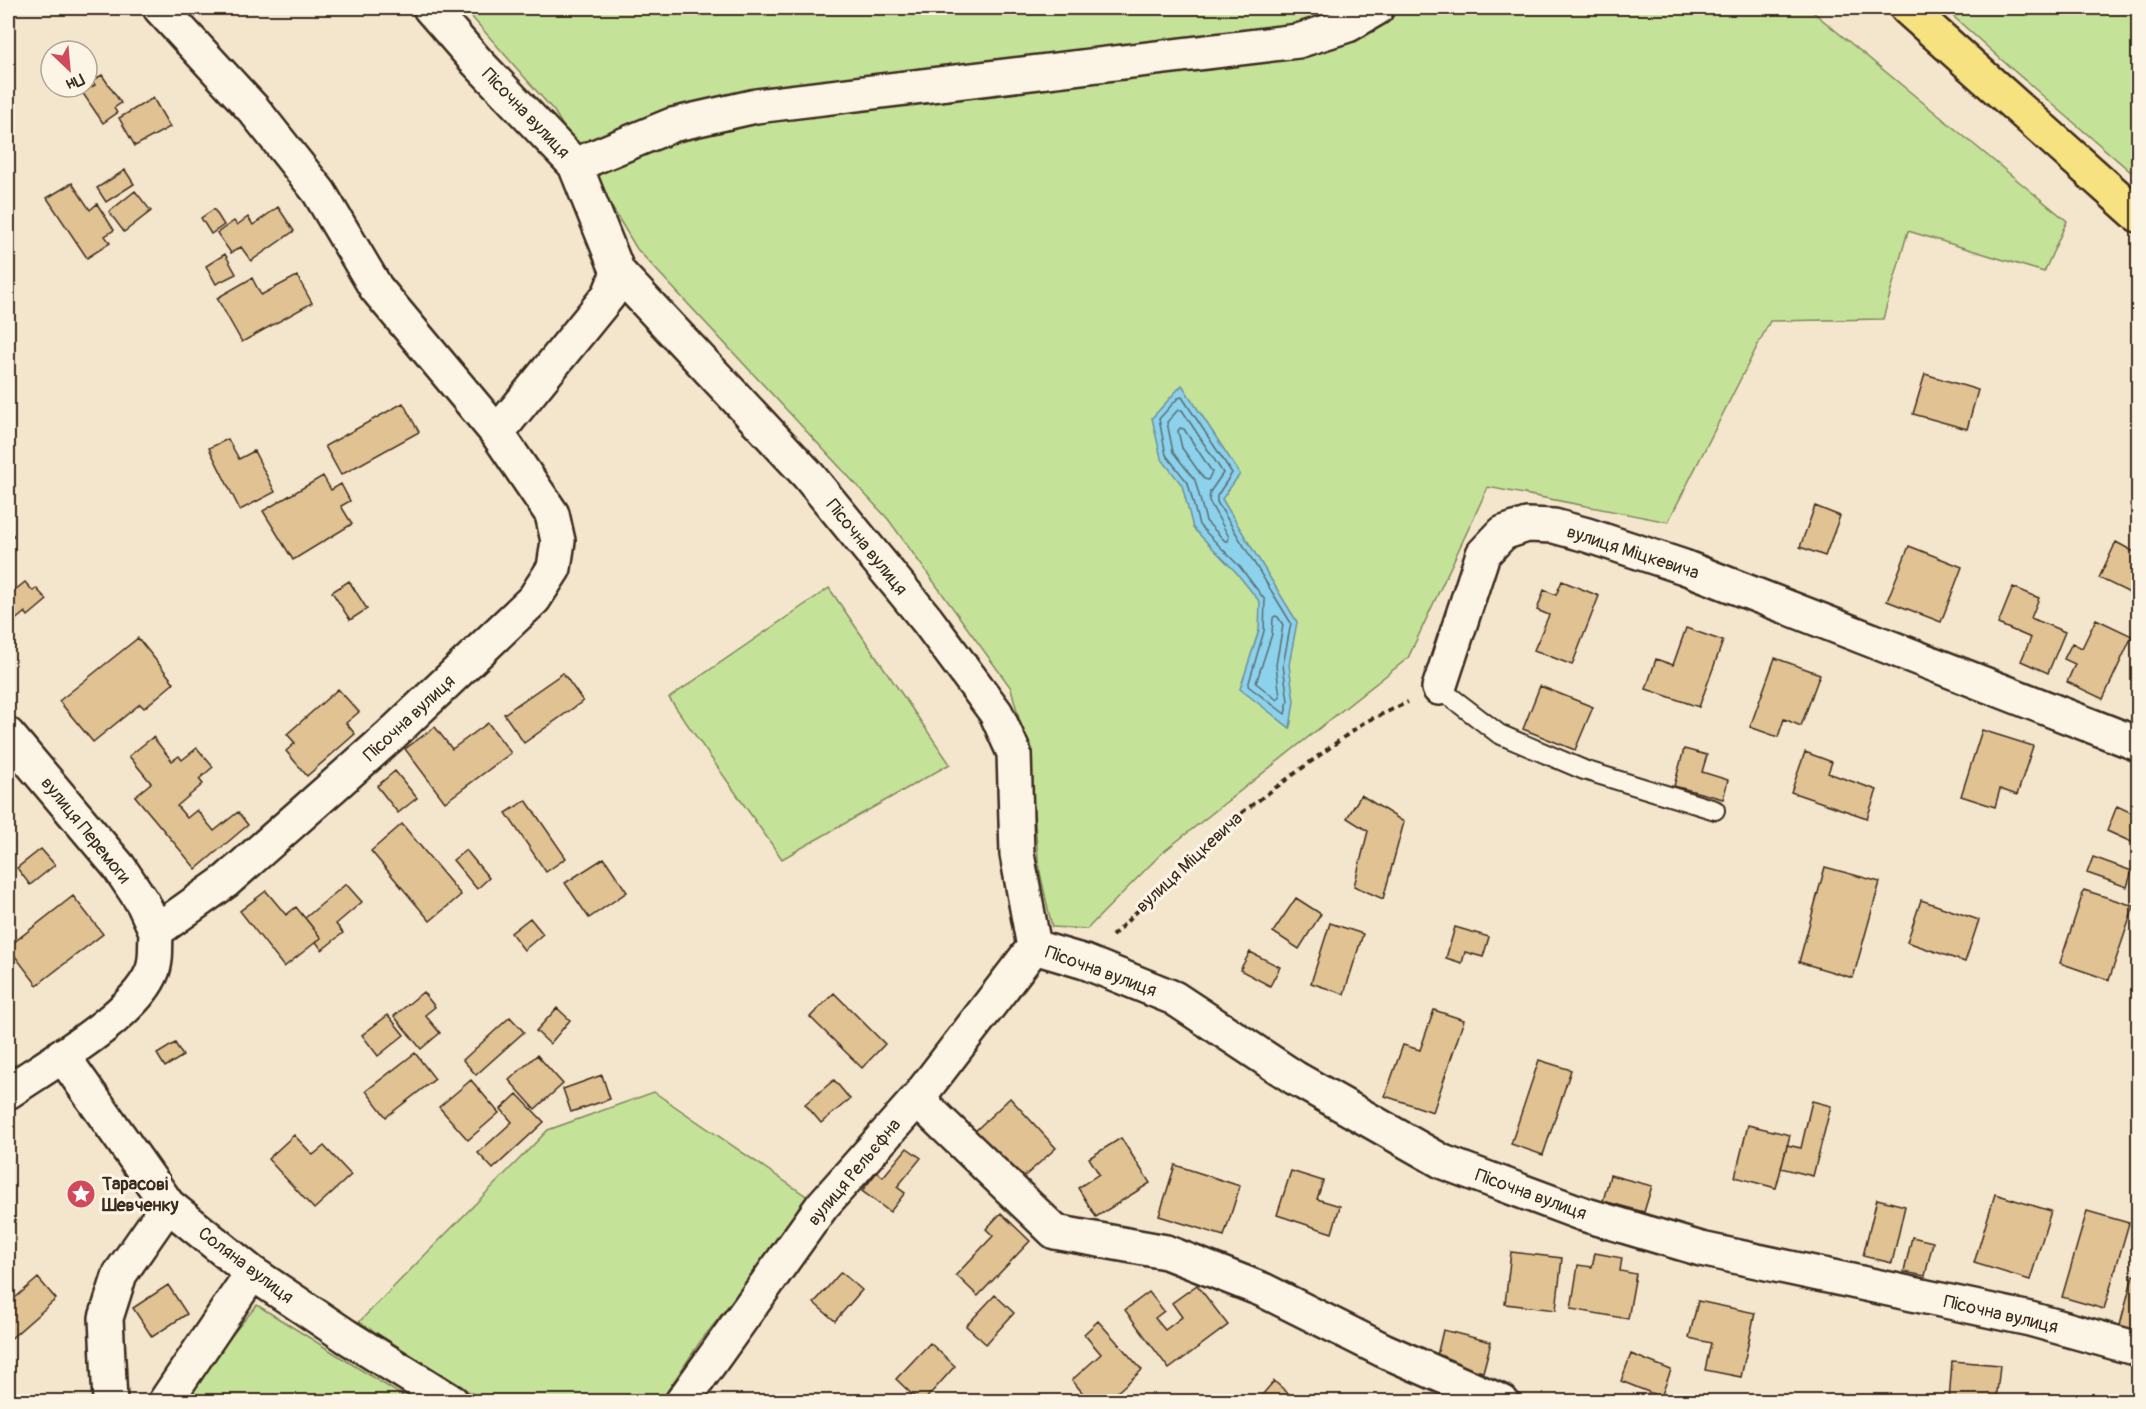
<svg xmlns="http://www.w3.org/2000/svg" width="2146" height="1409" font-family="Pangolin,sans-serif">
  <rect width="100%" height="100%" fill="#f4e6cc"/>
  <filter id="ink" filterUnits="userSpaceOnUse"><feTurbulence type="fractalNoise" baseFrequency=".0167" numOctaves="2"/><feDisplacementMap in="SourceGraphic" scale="12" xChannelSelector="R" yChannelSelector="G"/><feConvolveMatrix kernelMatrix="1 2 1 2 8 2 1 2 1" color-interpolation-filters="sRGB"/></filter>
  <g filter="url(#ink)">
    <path fill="#c5e299" stroke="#80865c" stroke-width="1.5" d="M 464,8 L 1808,8 L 2067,221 L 2044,272 L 1908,231 L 1883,319 L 1770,321 L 1668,522 L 1488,487 L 1408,658 L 1162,853 L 1087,929 L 1052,927 L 1039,868 L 1029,757 L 1011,688 L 888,519 L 637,249 L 554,111 Z
      M 1944,8 L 2138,8 L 2138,178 L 2013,70 Z
      M 829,588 L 950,764 L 782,859 L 669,698 Z
      M 654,1092 L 812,1200 L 700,1342 L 661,1401 L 484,1401 L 359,1322 L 548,1130 Z
      M 257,1305 L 411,1401 L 176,1402 Z"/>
    <path fill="#8cd2ed" stroke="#6c8f9a" stroke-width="1.5" d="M 1182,385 L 1240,474 L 1222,499 L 1297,622 L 1289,665 L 1294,701 L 1290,728 L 1240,689 L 1259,630 L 1260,602 L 1235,571 L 1193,528 L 1182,485 L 1161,458 L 1152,418 Z"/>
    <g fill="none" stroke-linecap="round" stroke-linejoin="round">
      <path stroke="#5b6d71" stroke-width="1.5" d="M 1182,397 L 1232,473 L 1217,496 L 1217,502 L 1291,623 L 1283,665 L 1288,701 L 1285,714 L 1248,686 L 1264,631 L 1265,600 L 1240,567 L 1199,525 L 1188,483 L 1166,455 L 1159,419 L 1178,398 Z
        M 1178,410 L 1182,410 L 1223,473 L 1210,492 L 1209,501 L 1229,537 L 1228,541 L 1225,541 L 1206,521 L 1195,480 L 1173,452 L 1167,422 Z
        M 1180,428 L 1184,429 L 1212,472 L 1208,480 L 1204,479 L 1182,448 L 1178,431 Z
        M 1275,616 L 1278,617 L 1283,625 L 1276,665 L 1280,697 L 1277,700 L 1256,683 L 1272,634 L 1273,618 Z"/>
    </g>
    <path fill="#e0c293" stroke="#3b2a1e" stroke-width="1.5" d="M 102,75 L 121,103 L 114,108 L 117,113 L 103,123 L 82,92 L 95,85 L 92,81 Z
      M 153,98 L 170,127 L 135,146 L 119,118 Z
      M 125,170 L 134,184 L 106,202 L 97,188 Z
      M 72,183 L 90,210 L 97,204 L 114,230 L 105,236 L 110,243 L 87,258 L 47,198 Z
      M 135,191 L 151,211 L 124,232 L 109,212 Z
      M 278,207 L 294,231 L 251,261 L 241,247 L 231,253 L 217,233 L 234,221 L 237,225 L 248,217 L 253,225 Z
      M 214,209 L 224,225 L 211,234 L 201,218 Z
      M 225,254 L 236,274 L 216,284 L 206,266 Z
      M 297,276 L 312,303 L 242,342 L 217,298 L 252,278 L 261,295 Z
      M 1925,374 L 1978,390 L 1967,429 L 1913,414 Z
      M 403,403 L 419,432 L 341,475 L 325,446 Z
      M 228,439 L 239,459 L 254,451 L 275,492 L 240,510 L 209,448 Z
      M 323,476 L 331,490 L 341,484 L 350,501 L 341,506 L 352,524 L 293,560 L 263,511 Z
      M 1815,506 L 1840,516 L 1825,556 L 1800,547 Z
      M 8,529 L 14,536 L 8,541 Z
      M 2116,542 L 2138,554 L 2138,597 L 2099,578 Z
      M 1909,546 L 1962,567 L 1941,622 L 1887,601 Z
      M 349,581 L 367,609 L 350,620 L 332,592 Z
      M 1562,581 L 1599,596 L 1572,665 L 1534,650 L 1549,615 L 1537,610 L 1544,590 L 1556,595 Z
      M 8,582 L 15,590 L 25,582 L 33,591 L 36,588 L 47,600 L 28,616 L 25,612 L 8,626 Z
      M 2013,587 L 2039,598 L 2031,618 L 2065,632 L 2048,673 L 2021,661 L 2031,638 L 1998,624 Z
      M 2096,619 L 2132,636 L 2103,699 L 2067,682 L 2075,664 L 2064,659 L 2072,643 L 2082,648 Z
      M 1686,628 L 1723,641 L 1699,707 L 1646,689 L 1656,659 L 1673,665 Z
      M 138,638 L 174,683 L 144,708 L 140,704 L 93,742 L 59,701 Z
      M 1775,658 L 1820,674 L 1801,726 L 1784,719 L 1778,737 L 1750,727 Z
      M 563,673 L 583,701 L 524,743 L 504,714 Z
      M 1540,686 L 1593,707 L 1575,750 L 1523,729 Z
      M 338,689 L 359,712 L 346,723 L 355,734 L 307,776 L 286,751 L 295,743 L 287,734 Z
      M 488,723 L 511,753 L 445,802 L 405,749 L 435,727 L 452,749 Z
      M 1982,730 L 2033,746 L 2017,795 L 2000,789 L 1995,807 L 1961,796 Z
      M 153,737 L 172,761 L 179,756 L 182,760 L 197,748 L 213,767 L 199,779 L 203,784 L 177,806 L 187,818 L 197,810 L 214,831 L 238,812 L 248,825 L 196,869 L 135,796 L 151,783 L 129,756 Z
      M 1684,749 L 1707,755 L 1702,772 L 1728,780 L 1723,799 L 1674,786 Z
      M 1805,752 L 1832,762 L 1828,773 L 1877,790 L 1867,818 L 1791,792 Z
      M 395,771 L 417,798 L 398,813 L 377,786 Z
      M 1361,795 L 1404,822 L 1383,899 L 1354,886 L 1368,831 L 1347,818 Z
      M 526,800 L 566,858 L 546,872 L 506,813 Z
      M 2138,804 L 2138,845 L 2107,831 L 2117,806 L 2134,814 Z
      M 402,824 L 461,895 L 430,921 L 371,851 Z
      M 41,849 L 55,865 L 30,885 L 17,868 Z
      M 466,850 L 489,878 L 477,889 L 453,860 Z
      M 2093,857 L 2132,871 L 2127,887 L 2087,873 Z
      M 604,858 L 627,892 L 589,918 L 565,883 Z
      M 1825,867 L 1880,882 L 1853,978 L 1799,962 Z
      M 346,884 L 362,902 L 336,924 L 343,933 L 322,950 L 316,942 L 321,938 L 305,918 Z
      M 2084,890 L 2134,906 L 2109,980 L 2060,963 Z
      M 266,891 L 286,915 L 296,907 L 321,938 L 284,967 L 240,911 Z
      M 73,896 L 103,934 L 37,985 L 8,947 Z
      M 1296,898 L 1321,914 L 1299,949 L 1273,932 Z
      M 1921,900 L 1979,920 L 1965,962 L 1907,942 Z
      M 2138,917 L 2138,934 L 2134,932 Z
      M 530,918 L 543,934 L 524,950 L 511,933 Z
      M 1330,923 L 1363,934 L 1344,994 L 1311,983 Z
      M 1455,927 L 1489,937 L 1483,957 L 1465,952 L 1462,963 L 1446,958 Z
      M 1250,952 L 1280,967 L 1270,986 L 1240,970 Z
      M 423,992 L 435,1007 L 425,1015 L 440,1033 L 421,1049 L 394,1016 Z
      M 834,993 L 885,1044 L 862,1068 L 810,1017 Z
      M 557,1008 L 570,1020 L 550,1044 L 536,1031 Z
      M 1434,1010 L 1464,1020 L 1433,1112 L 1385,1096 L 1403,1045 L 1420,1050 Z
      M 388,1015 L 404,1035 L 378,1056 L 362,1035 Z
      M 510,1017 L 524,1032 L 476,1075 L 463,1060 Z
      M 175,1043 L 183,1056 L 165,1067 L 157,1054 Z
      M 415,1053 L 435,1079 L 386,1117 L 366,1091 Z
      M 537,1055 L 563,1084 L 535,1109 L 509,1080 Z
      M 1539,1060 L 1571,1070 L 1543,1155 L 1511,1144 Z
      M 602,1075 L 610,1099 L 571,1112 L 563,1089 Z
      M 471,1080 L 499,1113 L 468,1140 L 439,1107 Z
      M 834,1080 L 850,1099 L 821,1123 L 805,1104 Z
      M 517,1094 L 544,1122 L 493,1169 L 478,1153 L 512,1122 L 501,1109 Z
      M 1010,1098 L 1056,1148 L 1016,1184 L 971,1135 Z
      M 1812,1101 L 1831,1106 L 1813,1176 L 1781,1168 L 1787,1145 L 1801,1148 Z
      M 1748,1125 L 1790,1135 L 1776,1188 L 1735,1177 Z
      M 294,1135 L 313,1155 L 324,1146 L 351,1175 L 314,1209 L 268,1159 Z
      M 1121,1138 L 1150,1183 L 1096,1217 L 1078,1188 L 1099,1174 L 1089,1158 Z
      M 907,1148 L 921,1158 L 897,1187 L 905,1193 L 890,1212 L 862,1191 L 877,1172 L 883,1177 Z
      M 1175,1165 L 1240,1186 L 1224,1236 L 1159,1216 Z
      M 1291,1171 L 1323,1181 L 1317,1199 L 1340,1206 L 1332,1233 L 1277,1215 Z
      M 1610,1175 L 1652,1186 L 1644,1212 L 1603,1201 Z
      M 1995,1194 L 2051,1211 L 2030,1280 L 1974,1263 Z
      M 1877,1199 L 1905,1206 L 1892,1263 L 1863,1256 Z
      M 2087,1211 L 2129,1223 L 2104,1309 L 2062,1297 Z
      M 1001,1213 L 1030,1241 L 978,1296 L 956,1275 L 993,1236 L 986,1229 Z
      M 1912,1237 L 1933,1242 L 1925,1276 L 1904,1272 Z
      M 1511,1252 L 1562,1258 L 1556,1310 L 1505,1304 Z
      M 1595,1253 L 1622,1258 L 1620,1271 L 1636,1274 L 1628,1319 L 1571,1309 L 1578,1265 L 1592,1267 Z
      M 841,1272 L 862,1290 L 835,1321 L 814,1303 Z
      M 2133,1275 L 2138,1276 L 2138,1334 L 2119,1329 Z
      M 38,1278 L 56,1299 L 8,1341 L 8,1304 Z
      M 168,1285 L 187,1314 L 152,1337 L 133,1308 Z
      M 1197,1285 L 1228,1325 L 1169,1369 L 1125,1310 L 1149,1292 L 1164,1311 L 1155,1318 L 1165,1330 L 1182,1317 L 1172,1303 Z
      M 995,1295 L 1014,1313 L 986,1344 L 966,1326 Z
      M 1698,1301 L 1755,1313 L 1741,1377 L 1705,1370 L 1711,1343 L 1689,1338 Z
      M 1098,1321 L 1142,1370 L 1106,1402 L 1090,1402 L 1072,1380 L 1101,1354 L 1084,1334 Z
      M 1443,1330 L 1491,1342 L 1483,1372 L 1436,1360 Z
      M 930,1343 L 955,1366 L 923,1402 L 920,1402 L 896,1379 Z
      M 1631,1354 L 1671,1370 L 1661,1397 L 1621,1381 Z
      M 1952,1361 L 2000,1365 L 1996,1402 L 1949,1402 Z
      M 1274,1381 L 1296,1400 L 1295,1402 L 1256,1402 Z"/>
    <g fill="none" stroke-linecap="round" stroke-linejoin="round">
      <g stroke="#3b2a1e" stroke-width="22">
        <path id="service" d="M 1439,688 L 1499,734 L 1584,770 L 1715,810"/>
      </g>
      <g stroke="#3b2a1e" stroke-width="38">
        <path id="minor" d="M 430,8 L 477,62 L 575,165 L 618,272 L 808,475 L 927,620 L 996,713 L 1014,753 L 1017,854 L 1034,947 L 1085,962 L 1174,998 L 1295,1078 L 1443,1162 L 1583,1214 L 1701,1249 L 2030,1319 L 2138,1349
          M 575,165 L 672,125 L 756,106 L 1298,41 L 1348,25 L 1377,8
          M 497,433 L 609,295 L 618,272
          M 1439,688 L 1483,554 L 1503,533 L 1527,525 L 1554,526 L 1587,535 L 1684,567 L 2138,744
          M 8,735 L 119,867 L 143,903 L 156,931
          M 156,931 L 226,881 L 390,736 L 534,599 L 554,568 L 558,541 L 552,514 L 497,433 L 376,288 L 319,192 L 254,110 L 160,8
          M 62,1055 L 168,1205 L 252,1273 L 346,1336 L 452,1402
          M 8,1092 C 47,1065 135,1015 152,972 C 157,961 155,943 156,931
          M 917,1099 L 1055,1232 L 1166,1252 L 1263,1290 L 1383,1350 L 1502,1402
          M 110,1402 L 106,1318 L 120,1274 L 168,1205
          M 165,1402 L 252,1273
          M 682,1402 L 822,1206 L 917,1099 L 1034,947"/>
      </g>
      <g stroke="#3b2a1e" stroke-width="38">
        <path id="trunk" d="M 1907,8 L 2138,215"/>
      </g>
      <path stroke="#3b2a1e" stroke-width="4" stroke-dasharray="6 4.5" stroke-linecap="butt" d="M 1112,936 L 1225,825 L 1363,723 L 1408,702"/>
      <use href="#service" stroke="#fcf5e5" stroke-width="18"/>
      <use href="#minor" stroke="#fcf5e5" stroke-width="33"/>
      <use href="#trunk" stroke="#f7e281" stroke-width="33"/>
    </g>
  </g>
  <defs>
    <g id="sight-disc" transform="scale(1.5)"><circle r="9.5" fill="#d1495b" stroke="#fcf5e5"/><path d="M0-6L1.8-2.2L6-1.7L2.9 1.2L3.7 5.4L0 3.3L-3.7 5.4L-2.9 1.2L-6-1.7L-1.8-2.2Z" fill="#fff"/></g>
  </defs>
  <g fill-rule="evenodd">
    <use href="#sight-disc" x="81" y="1194"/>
  </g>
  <g text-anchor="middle" stroke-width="6" stroke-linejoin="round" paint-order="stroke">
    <g font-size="18" fill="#3b2a1e" stroke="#fcf5e5">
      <text transform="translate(526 113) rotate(46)" y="6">Пісочна вулиця</text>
      <text transform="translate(867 547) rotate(51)" y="6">Пісочна вулиця</text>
      <text transform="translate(1633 552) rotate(18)" y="6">вулиця Міцкевича</text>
      <text transform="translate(409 718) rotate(-43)" y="6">Пісочна вулиця</text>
      <text transform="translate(86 830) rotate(51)" y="6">вулиця Перемоги</text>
      <text transform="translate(1189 862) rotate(-43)" y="6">вулиця Міцкевича</text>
      <text transform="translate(1101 971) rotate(20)" y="6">Пісочна вулиця</text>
      <text transform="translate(854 1172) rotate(-50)" y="6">вулиця Рельєфна</text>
      <text transform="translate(1531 1194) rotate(20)" y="6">Пісочна вулиця</text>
      <text transform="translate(246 1265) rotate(37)" y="6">Соляна вулиця</text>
      <text transform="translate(2001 1314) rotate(13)" y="6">Пісочна вулиця</text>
    </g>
    <g font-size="18" font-weight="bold" fill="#3b2a1e" stroke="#fcf5e5" text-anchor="start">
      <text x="102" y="1190">Тарасові<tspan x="102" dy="21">Шевченку</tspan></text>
    </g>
  </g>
  <rect width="2146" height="1409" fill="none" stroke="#fcf5e5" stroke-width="30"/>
  <rect x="15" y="15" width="2116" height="1379" fill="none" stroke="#3b2a1e" stroke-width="2" filter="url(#ink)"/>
  <g transform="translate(69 69) rotate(154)"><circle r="28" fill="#fcf5e5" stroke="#afa495" stroke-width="1.5"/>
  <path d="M0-4.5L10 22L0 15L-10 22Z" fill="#d1495b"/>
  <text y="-9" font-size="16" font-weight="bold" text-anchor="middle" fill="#3b2a1e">Пн</text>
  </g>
</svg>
